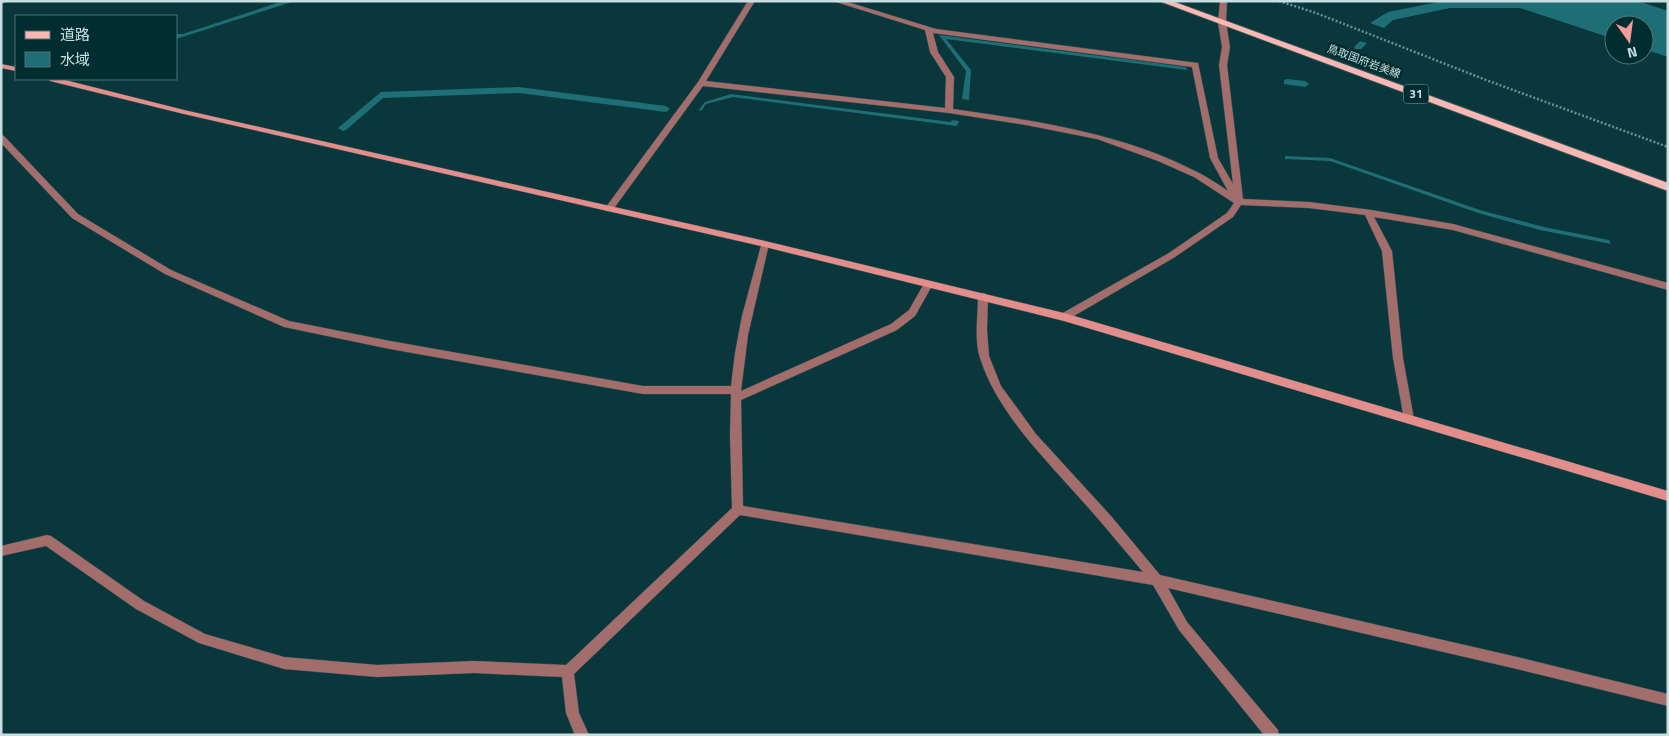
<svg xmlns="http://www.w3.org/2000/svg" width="1669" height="736" font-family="'Titillium Web','Noto Sans JP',sans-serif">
  <rect width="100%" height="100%" fill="#09373b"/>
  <path fill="#1d6f75" d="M 283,1 L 295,1 L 176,39 L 176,34 L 183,34 Z
    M 1638,1 L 1668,11 L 1668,57 L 1644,49 L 1644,25 L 1614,25 L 1614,39 L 1520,8 L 1450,8 L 1393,20 L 1384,28 L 1370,23 L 1388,12 L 1438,2 Z
    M 939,35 L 1186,67 L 1187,70 L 946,39 L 971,70 L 969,100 L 962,99 L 966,71 Z
    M 731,94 L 951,122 L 952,120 L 959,121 L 957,126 L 733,97 L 706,104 L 702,110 L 698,111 L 705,102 Z
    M 1285,156 L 1330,158 L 1480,210 L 1544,227 L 1609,240 L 1611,244 L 1540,230 L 1478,213 L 1330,161 L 1285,159 Z"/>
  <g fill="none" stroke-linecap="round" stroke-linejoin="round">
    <path fill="#1d6f75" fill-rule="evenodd" d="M 1360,41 L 1367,43 L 1361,49 L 1355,49 L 1354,47 Z
      M 1287,79 L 1305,81 L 1309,84 L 1305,87 L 1284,84 L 1284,80 Z
      M 519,87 L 666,106 L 670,109 L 666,112 L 519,93 L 383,98 L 346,130 L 343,131 L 338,128 L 381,92 Z"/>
    <g stroke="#2b5559" stroke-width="1">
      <path id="street" d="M 1,1 L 8,1 L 1,4 Z
        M 748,1 L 755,1 L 706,81 L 945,108 L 946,77 L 930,52 L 925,30 L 833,1 L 844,1 L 936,29 L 1198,63 L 1218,158 L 1233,184 L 1219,65 L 1222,47 L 1218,22 L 1220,1 L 1227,1 L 1226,22 L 1230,47 L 1227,65 L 1243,199 L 1309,202 L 1371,210 L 1453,224 L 1668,283 L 1668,290 L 1453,230 L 1374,217 L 1392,251 L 1403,358 L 1414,419 L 1413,422 L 1409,423 L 1405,422 L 1404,419 L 1393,358 L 1382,251 L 1365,215 L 1309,208 L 1241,205 L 1233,217 L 1175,257 L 1067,320 L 1061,320 L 1059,317 L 1061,314 L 1169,253 L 1227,213 L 1234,203 L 1194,177 L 1158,161 L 1097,139 L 1026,125 L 949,113 L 703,86 L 612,211 L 606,211 L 605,209 L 606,207 L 698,82 ZM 933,33 L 1192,67 L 1210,158 L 1228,191 C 1219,185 1209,178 1199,173 C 1123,133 1037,121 953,109 L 954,77 L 938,52 Z
        M 1,135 L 4,136 L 78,214 L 171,270 L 289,321 L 390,341 L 643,386 L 731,386 L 735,353 L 742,316 L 762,242 L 765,241 L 769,244 L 748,335 L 741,391 L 891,324 L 909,310 L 925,282 L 931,282 L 933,284 L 915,316 L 897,330 L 741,400 L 743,506 L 1143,572 C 1121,546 1099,519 1076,494 C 1040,453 997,411 980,358 C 974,340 978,316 978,297 L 983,293 L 986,294 L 988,297 L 987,330 L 989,356 L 1001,386 L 1036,434 L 1111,516 L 1160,575 L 1517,657 L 1668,694 L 1668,706 L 1517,669 L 1168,588 L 1187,622 L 1278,730 L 1279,735 L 1264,735 L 1179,630 L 1153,585 L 740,515 L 574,674 L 579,713 L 589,735 L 575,735 L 574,733 L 566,713 L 562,677 L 474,673 L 377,677 L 284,669 L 199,643 L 136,609 L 46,546 L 1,556 L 1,546 L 47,535 L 51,536 L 144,601 L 205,634 L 284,657 L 377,665 L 474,661 L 566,665 L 732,508 L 730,435 L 731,394 L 643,394 L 390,349 L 284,327 L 165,274 L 72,218 L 1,143 Z"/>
    </g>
    <g stroke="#2b5559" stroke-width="1">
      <path id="secondary" d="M 1,64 L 16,67 L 16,71 L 1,68 Z
        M 49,79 L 61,79 L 184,110 L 765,241 L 1064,313 L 1668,491 L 1668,501 L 1064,321 L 765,247 L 184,114 L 50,81 Z"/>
    </g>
    <g stroke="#2b5559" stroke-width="2">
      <path id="primary" d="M 1159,1 L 1172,1 L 1668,183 L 1668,191 Z"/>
    </g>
    <path stroke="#6e8f92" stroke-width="2.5" stroke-dasharray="2 2" stroke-linecap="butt" d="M 1279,1 L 1316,13 L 1486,80 L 1668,147"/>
    <use href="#street" fill="#a36d6b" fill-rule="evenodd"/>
    <use href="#secondary" fill="#e48e8c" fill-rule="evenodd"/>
    <use href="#primary" fill="#fab7b4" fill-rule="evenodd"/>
  </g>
  <g text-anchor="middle" stroke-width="5" stroke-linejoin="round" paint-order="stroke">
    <g font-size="11" fill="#c8dee0" stroke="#002d30">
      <text transform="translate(1364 61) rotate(20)" y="4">鳥取国府岩美線</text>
    </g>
    <rect fill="#002d30" stroke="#8ca9ab" stroke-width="1" x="1403.5" y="84.5" width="25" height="19" rx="4"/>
    <g font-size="12" font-weight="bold" fill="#c8dee0">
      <text x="1416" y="98">31</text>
    </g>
  </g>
  <rect width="1669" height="736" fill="none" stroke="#c8dee0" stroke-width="5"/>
  <rect x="15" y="15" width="162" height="65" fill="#002d30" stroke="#507476"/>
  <rect x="25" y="31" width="25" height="8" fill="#fab7b4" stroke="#507476"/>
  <text x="60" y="40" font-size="15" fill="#c8dee0">道路</text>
  <rect x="25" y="52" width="25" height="15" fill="#1d6f75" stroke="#507476"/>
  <text x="60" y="65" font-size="15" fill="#c8dee0">水域</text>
  <g transform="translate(1629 40) rotate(166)"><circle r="24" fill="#002d30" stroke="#507476"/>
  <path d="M0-4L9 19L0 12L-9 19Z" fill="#f59b99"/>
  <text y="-8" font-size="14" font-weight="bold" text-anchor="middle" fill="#c8dee0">N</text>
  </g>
</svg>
